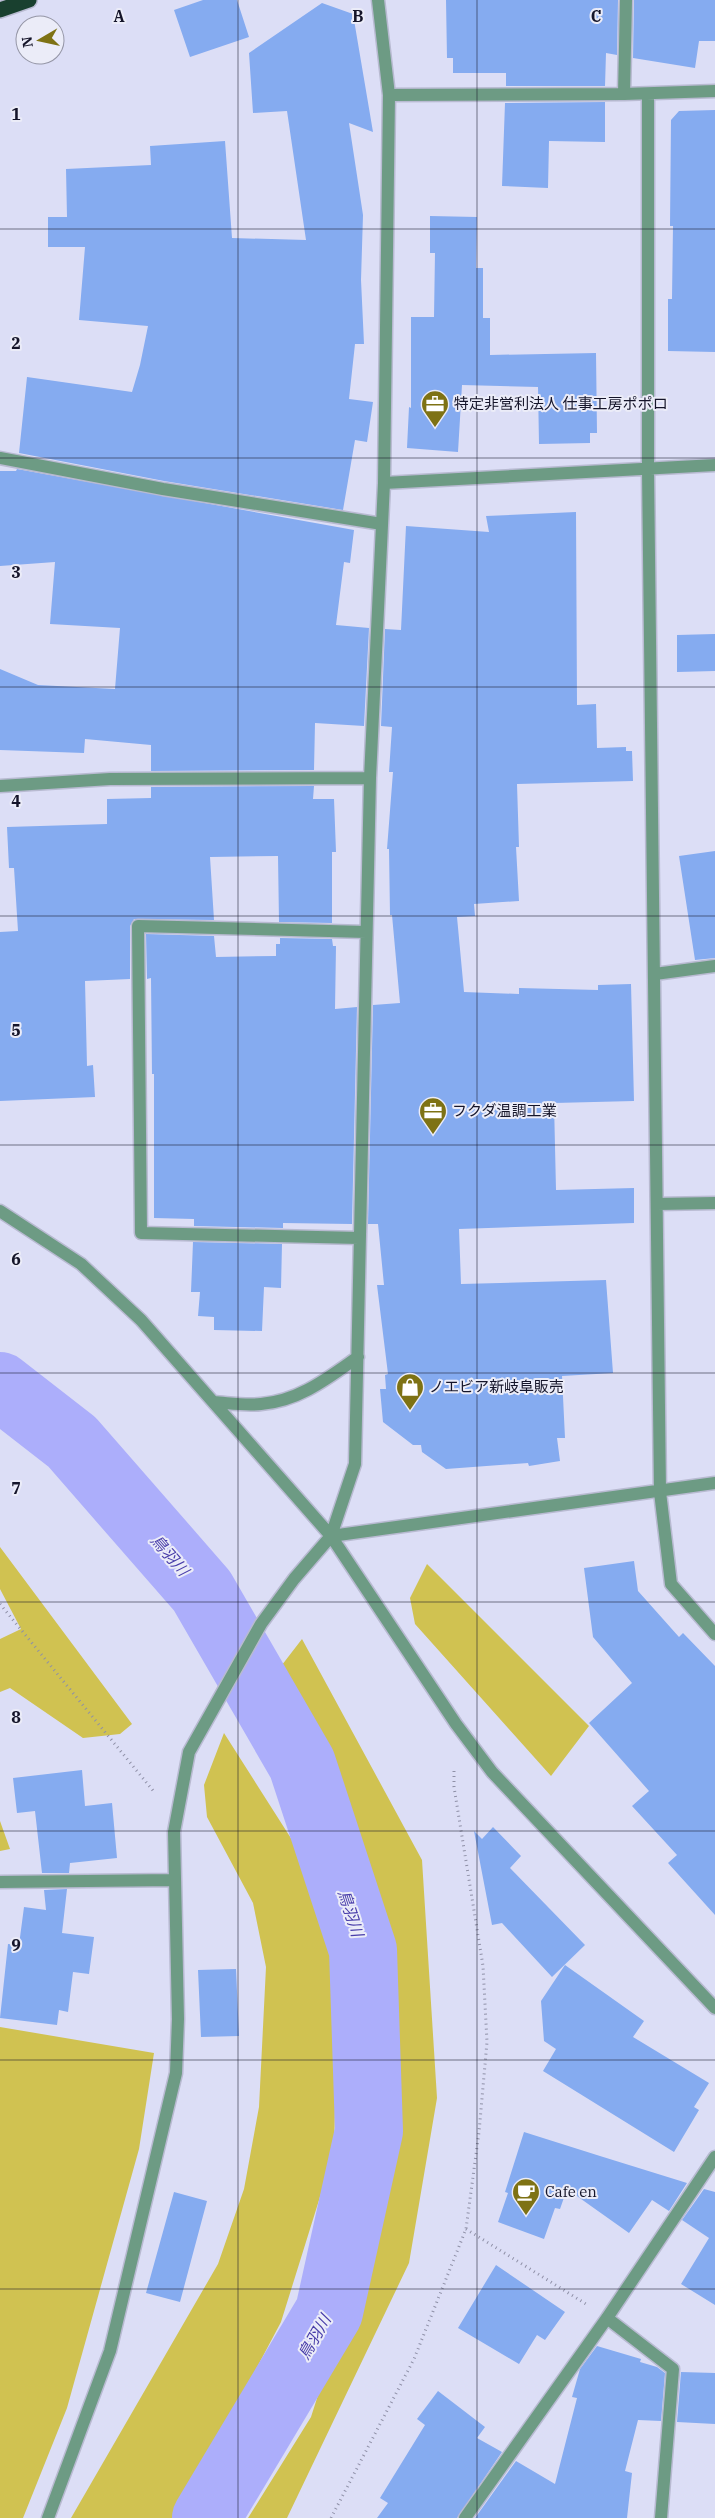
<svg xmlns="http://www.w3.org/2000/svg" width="715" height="2518" font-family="'IBM Plex Serif','Noto Sans JP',serif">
  <rect width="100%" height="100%" fill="#dcdef6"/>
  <path fill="#d0c251" d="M 0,1547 L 132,1724 L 120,1734 L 83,1738 L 10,1688 L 0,1692 L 0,1639 L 21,1629 L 0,1589 Z
    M 427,1564 L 589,1726 L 551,1776 L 415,1624 L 410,1598 Z
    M 302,1639 L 422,1860 L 437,2098 L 409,2263 L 287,2518 L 248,2518 L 311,2417 L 387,2180 L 396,1970 L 275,1674 Z
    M 224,1733 L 308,1865 L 338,1979 L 334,2152 L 281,2322 L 177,2518 L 71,2518 L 218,2264 L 244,2189 L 259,2107 L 266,1967 L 253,1903 L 207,1817 L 204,1785 Z
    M 0,1821 L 10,1849 L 0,1851 Z
    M 0,2027 L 154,2053 L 139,2149 L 67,2408 L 23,2518 L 0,2518 Z"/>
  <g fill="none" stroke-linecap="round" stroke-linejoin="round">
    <path stroke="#acaefb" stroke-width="68" d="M 0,1386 L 72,1442 L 202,1591 L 302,1764 L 363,1950 L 369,2131 L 329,2312 L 206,2518"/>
  </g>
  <path fill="#85abf0" d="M 203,0 L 237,0 L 249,37 L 190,57 L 174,10 Z
    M 446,0 L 618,0 L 617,55 L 606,53 L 605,86 L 506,86 L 506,73 L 453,73 L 453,58 L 447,58 Z
    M 634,0 L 715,0 L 715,41 L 699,41 L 695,68 L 633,58 Z
    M 322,3 L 353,14 L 373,132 L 349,123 L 363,215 L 361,280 L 364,344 L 355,344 L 349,399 L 373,402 L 367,442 L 355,440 L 343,510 L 164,481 L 19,453 L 27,377 L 132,392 L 140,365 L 148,326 L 79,320 L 85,247 L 48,247 L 48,217 L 67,217 L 66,169 L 151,165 L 150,146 L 225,141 L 232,238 L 306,240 L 287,111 L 253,113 L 249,53 Z
    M 605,102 L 605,142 L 549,141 L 548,188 L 502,186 L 505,103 Z
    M 715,110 L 715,352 L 668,351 L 668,299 L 672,299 L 673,226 L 670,226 L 671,120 L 679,111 Z
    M 430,216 L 477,217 L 476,268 L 483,268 L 483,318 L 490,318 L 490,355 L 596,353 L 597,433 L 590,433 L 590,443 L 539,444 L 538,387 L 462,385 L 458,452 L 407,448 L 409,407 L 411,408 L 411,317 L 434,317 L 435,253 L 430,253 Z
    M 17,469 L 354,530 L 350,563 L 344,562 L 336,625 L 369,628 L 364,726 L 315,723 L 314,770 L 151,771 L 151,745 L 85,739 L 84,753 L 0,750 L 0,669 L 38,685 L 115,689 L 120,628 L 50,624 L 55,562 L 0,566 L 0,471 L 16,471 Z
    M 576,512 L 577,705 L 596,704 L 597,748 L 626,747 L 626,751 L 632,751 L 633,781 L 517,784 L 519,847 L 516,847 L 519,901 L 474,904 L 475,916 L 457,917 L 464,992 L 519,994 L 519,988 L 598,990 L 598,985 L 631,984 L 634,1101 L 554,1103 L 556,1190 L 634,1188 L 634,1223 L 459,1229 L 461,1284 L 606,1280 L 613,1373 L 562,1376 L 565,1438 L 557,1438 L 560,1461 L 529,1466 L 528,1463 L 446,1469 L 422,1452 L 421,1445 L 413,1445 L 383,1422 L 380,1389 L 386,1389 L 385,1375 L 388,1374 L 377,1285 L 384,1285 L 378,1224 L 368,1224 L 373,1005 L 400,1003 L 392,915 L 390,915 L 389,849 L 387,849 L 393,772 L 389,772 L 392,727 L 381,726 L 385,629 L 401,630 L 406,526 L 489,532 L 486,516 Z
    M 715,634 L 715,671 L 677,672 L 677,635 Z
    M 314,786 L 313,799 L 334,799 L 336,852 L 332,852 L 332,923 L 279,922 L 278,856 L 210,857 L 214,920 L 134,919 L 130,926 L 130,979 L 85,981 L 87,1066 L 93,1065 L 95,1097 L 0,1101 L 0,932 L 18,931 L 14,868 L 9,868 L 7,827 L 107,824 L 107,799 L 151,798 L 151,787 Z
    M 715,851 L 715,958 L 695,960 L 679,856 Z
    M 146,934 L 214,936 L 216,957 L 276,956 L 276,944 L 280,944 L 280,938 L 332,939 L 333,946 L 336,946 L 335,1009 L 357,1007 L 352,1224 L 283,1223 L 283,1228 L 194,1226 L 194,1219 L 154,1218 L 154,1074 L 152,1074 L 151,978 L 147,979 Z
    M 193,1242 L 282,1244 L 281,1288 L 264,1287 L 262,1331 L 214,1330 L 214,1317 L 198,1316 L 200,1292 L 191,1292 Z
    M 634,1561 L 638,1591 L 679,1637 L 683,1633 L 715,1666 L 715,1915 L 668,1863 L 677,1855 L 632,1806 L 649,1791 L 589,1723 L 632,1683 L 593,1637 L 584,1568 Z
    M 82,1770 L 85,1806 L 112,1803 L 117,1858 L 70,1863 L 69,1873 L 42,1873 L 35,1811 L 17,1813 L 13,1778 Z
    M 493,1827 L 521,1856 L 510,1868 L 585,1945 L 552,1977 L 502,1923 L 492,1925 L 474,1831 L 482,1839 Z
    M 67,1889 L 62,1933 L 94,1937 L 89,1974 L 73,1972 L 68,2012 L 59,2010 L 57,2025 L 0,2018 L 8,1944 L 19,1945 L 24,1907 L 46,1910 L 44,1890 Z
    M 565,1965 L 644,2021 L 633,2037 L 709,2083 L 694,2107 L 699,2110 L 674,2152 L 543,2071 L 556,2049 L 544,2041 L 541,2001 Z
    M 236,1969 L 239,2036 L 201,2037 L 198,1970 Z
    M 524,2132 L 600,2156 L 687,2183 L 669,2211 L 652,2200 L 629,2233 L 567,2189 L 560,2209 L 555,2208 L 544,2239 L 498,2222 L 508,2193 L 505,2192 Z
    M 704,2189 L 715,2192 L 715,2305 L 681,2284 L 709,2238 L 682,2220 Z
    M 174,2192 L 207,2201 L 180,2302 L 146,2293 Z
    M 496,2265 L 565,2312 L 545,2340 L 537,2335 L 519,2364 L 458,2328 Z
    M 597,2346 L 641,2359 L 640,2362 L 657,2367 L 665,2373 L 661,2421 L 638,2420 L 625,2471 L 632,2473 L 627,2518 L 475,2518 L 516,2461 L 555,2484 L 577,2398 L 572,2397 L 580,2369 Z
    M 681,2372 L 715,2373 L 715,2424 L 677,2422 Z
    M 438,2391 L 485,2427 L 477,2438 L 502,2452 L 457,2518 L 377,2518 L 388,2503 L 380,2498 L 425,2425 L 417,2419 Z"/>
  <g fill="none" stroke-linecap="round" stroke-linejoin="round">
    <g stroke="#b8bad1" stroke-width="15">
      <path id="minor" d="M 624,94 L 626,0
        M 648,94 L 648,470 L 660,1492 L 671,1584 L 715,1634
        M 389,95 L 624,94 L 715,91
        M 0,458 L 163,489 L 382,524
        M 384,483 L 715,465
        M 0,786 L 110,779 L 370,778
        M 655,974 L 715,966
        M 657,1204 L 715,1203
        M 0,1211 L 81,1264 L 141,1320 L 331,1536 L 456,1724 L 492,1772 L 715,2008
        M 359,1238 L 141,1233 L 138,926 L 366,932
        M 214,1402 C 229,1403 246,1406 261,1404 C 299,1401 328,1378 358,1357
        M 331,1536 L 715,1483
        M 0,1882 L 174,1880
        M 607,2318 L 673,2369 L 661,2518
        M 48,2518 L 110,2351 L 176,2073 L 178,2019 L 174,1832 L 189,1752 L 261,1624 L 294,1579 L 331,1536 L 355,1464 L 370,778 L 384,483 L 389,95 L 378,0
        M 465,2518 L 607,2318 L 715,2157"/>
    </g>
    <g stroke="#b8bad1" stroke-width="18">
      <path id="highway" d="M 0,10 L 29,0"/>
    </g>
    <path stroke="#8f90a7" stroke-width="3" stroke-dasharray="1 4" stroke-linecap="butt" d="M 0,1604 L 155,1793
      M 466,2229 L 586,2304
      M 331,2518 L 414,2359 L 466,2229 L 479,2132 L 487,2042 L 483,1966 L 454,1787 L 454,1767"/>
    <use href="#minor" stroke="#6d9b84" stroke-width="12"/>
    <use href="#highway" stroke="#19402f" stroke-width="15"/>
  </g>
  <path fill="none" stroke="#15152a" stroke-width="1" stroke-opacity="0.55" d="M 238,0 L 238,2518M 477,0 L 477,2518M 0,229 L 715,229M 0,458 L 715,458M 0,687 L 715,687M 0,916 L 715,916M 0,1145 L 715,1145M 0,1373 L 715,1373M 0,1602 L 715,1602M 0,1831 L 715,1831M 0,2060 L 715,2060M 0,2289 L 715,2289"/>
  <defs>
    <g id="office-pin" transform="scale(1.4375)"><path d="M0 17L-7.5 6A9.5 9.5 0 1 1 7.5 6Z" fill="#7e7214" stroke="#ebecf8"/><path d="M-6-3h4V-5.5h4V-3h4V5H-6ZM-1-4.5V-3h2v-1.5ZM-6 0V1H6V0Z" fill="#fff"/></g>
    <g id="shop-pin" transform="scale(1.4375)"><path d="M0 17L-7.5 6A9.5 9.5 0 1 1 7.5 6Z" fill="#7e7214" stroke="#ebecf8"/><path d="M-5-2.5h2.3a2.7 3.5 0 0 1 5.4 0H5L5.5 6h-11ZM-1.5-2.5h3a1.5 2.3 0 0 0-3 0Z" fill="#fff"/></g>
    <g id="cafe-pin" transform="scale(1.4375)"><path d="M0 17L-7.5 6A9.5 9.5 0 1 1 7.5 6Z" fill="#7e7214" stroke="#ebecf8"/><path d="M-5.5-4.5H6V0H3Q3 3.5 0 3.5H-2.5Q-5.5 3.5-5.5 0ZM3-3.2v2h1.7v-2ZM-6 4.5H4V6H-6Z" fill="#fff"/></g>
  </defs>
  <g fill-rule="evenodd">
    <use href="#office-pin" x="435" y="404"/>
    <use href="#office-pin" x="433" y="1111"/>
    <use href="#shop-pin" x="410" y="1387"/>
    <use href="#cafe-pin" x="526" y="2192"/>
  </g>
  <g text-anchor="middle" stroke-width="4" stroke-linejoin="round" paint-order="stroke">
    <g font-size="15" fill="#15152a" stroke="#ebecf8" text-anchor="start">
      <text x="454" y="409">特定非営利法人 仕事工房ポポロ</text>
      <text x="452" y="1116">フクダ温調工業</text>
      <text x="429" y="1392">ノエビア新岐阜販売</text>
      <text x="545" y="2197">Cafe en</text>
    </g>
    <g font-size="16" font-style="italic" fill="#493eaa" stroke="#ebecf8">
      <text transform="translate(170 1555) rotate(49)" y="6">鳥羽川</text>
      <text transform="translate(351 1913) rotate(72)" y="6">鳥羽川</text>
      <text transform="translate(314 2337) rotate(-60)" y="6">鳥羽川</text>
    </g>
  </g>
  <g font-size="16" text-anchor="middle" font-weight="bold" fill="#15152a" stroke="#ebecf8" stroke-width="4" stroke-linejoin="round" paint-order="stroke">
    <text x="119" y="22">A</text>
    <text x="358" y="22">B</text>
    <text x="596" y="22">C</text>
    <text x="16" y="120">1</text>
    <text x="16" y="349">2</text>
    <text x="16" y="578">3</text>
    <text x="16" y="807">4</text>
    <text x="16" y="1036">5</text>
    <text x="16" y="1265">6</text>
    <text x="16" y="1494">7</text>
    <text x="16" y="1723">8</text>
    <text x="16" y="1951">9</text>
  </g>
  <g transform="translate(40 40) rotate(261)"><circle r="24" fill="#ebecf8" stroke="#9596a6"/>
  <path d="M0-4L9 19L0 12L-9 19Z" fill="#7e7214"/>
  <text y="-8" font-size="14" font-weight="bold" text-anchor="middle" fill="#15152a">N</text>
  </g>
</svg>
